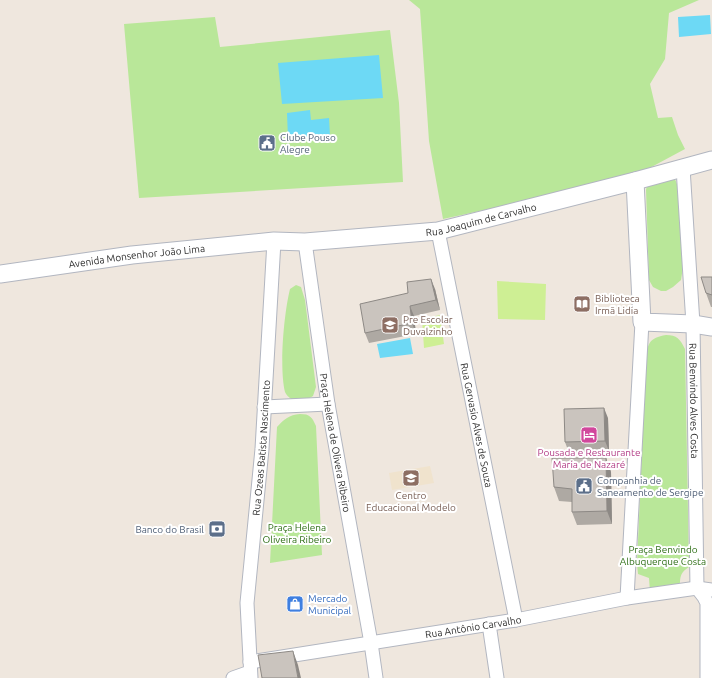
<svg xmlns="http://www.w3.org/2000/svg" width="712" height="678" font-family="Ubuntu,sans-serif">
  <rect width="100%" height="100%" fill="#efe7de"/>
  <path fill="#f0e3cd" d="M 430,466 L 434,483 L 392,490 L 389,473 Z"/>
  <path fill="#b9e799" d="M 409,0 L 699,0 L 669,13 L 665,59 L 650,84 L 658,118 L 672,117 L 678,135 L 685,149 L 631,178 L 443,219 L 429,141 L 420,9 Z
    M 215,17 L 220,47 L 390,30 L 399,103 L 403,182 L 139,198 L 124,24 Z
    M 673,174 L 680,192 L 683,267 L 681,280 L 673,287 L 666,291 L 661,291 L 653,287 L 649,280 L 646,190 L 647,185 Z
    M 296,285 L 301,287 L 305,300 L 316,387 L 313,396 L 306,400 L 291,399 C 289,397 286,395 285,392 C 279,367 284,313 290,289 Z
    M 666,335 C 677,335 680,339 685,349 L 689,567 C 679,573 680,579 680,589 L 650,592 L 649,578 L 638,574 L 637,564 L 646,358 C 648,343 649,338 666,335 Z
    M 300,414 C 310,414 312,417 316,426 L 322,555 L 270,563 L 277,427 C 284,419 289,415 300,414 Z"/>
  <path fill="#ceef94" d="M 497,281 L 546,284 L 545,320 L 498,319 Z
    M 440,315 L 444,344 L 424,348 L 422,319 Z"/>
  <path fill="#6dd9f5" d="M 710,15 L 711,34 L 679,37 L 678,17 Z
    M 379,55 L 383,98 L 282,104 L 278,63 Z
    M 310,110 L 311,120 L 329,118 L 330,136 L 288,139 L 287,113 Z
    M 410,338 L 413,354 L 380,358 L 377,344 Z"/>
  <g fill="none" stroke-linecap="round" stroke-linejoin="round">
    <g stroke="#b2b6c0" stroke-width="15">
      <g id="minor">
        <path id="s1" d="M 683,168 L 693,324 L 697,588 L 704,597 L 707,603 L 707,678"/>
        <path id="s2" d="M 438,231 L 516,620"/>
        <path id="s3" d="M 305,242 L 328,404 L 371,643 L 376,678"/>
        <path d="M 264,407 L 328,404"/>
        <path d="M 627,598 L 642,322"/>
        <path d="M 489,624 L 497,678"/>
        <path id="s4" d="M 250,662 L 516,620 L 627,598 L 697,588 L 712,590"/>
        <path d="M 233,678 L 250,672"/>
        <path id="s5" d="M 251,678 L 247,603 L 262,449 L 274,241"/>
      </g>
    </g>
    <g stroke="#b2b6c0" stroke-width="19">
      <g id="tertiary">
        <path d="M 635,181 L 642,322 L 693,324 L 712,327"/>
        <path id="s6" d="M 0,274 L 132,255 L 274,241 L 305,242 L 438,231 L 635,181 L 712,160"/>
      </g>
    </g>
    <use href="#minor" stroke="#fff" stroke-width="13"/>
    <use href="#tertiary" stroke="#fff" stroke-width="17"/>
  </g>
  <path fill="#aea9a3" d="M 712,277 L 712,307 L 711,307 L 706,293 Z
    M 435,289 L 440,310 L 414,316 L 416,334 L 369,343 L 365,333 Z
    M 608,418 L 609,451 L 569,453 L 565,442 Z
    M 606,458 L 611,472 L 612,524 L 577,525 L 572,512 L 572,502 L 559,501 L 554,487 Z"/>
  <path fill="#8d8985" d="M 431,279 L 435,289 L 440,310 L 436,300 Z
    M 410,306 L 414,316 L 416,334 L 412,323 Z
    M 604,408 L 608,418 L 609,451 L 605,441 Z
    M 606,458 L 611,472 L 612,524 L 607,511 Z
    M 293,651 L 298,665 L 301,678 L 298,678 Z"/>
  <path fill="#cac4be" stroke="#8d8985" d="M 701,277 L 712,277 L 712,295 L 706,293 Z
    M 431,279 L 436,300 L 410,306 L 412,323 L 365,333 L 360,304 L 408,293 L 407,282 Z
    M 604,408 L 605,441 L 565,442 L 564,409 Z
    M 552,458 L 606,458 L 607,511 L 572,512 L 572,489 L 554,487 Z
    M 293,651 L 298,678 L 262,678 L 258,655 Z"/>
  <defs>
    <g id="civic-square" transform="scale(0.9)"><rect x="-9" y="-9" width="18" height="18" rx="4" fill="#5c6f8a" stroke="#fff"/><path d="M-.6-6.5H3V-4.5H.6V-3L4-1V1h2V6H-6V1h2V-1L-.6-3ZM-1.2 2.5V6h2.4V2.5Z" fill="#fff"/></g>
    <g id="library-square" transform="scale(0.9)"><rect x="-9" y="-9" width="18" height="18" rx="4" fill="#8d6e63" stroke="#fff"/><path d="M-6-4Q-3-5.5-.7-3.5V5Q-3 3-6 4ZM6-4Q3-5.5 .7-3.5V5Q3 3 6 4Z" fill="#fff"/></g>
    <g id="school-square" transform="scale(0.9)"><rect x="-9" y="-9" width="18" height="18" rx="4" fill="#8d6e63" stroke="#fff"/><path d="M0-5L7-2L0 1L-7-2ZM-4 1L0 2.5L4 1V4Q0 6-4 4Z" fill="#fff"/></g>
    <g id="hotel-square" transform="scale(0.9)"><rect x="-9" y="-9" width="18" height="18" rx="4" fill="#d1479c" stroke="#fff"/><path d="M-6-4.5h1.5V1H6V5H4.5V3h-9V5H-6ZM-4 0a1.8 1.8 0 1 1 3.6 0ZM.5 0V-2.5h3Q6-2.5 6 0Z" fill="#fff"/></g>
    <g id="bank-square" transform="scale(0.9)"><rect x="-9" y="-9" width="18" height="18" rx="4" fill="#5c6f8a" stroke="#fff"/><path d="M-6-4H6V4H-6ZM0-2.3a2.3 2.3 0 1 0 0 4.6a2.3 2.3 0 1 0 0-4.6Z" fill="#fff"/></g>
    <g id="shop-square" transform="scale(0.9)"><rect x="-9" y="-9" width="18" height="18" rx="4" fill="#3f7fe0" stroke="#fff"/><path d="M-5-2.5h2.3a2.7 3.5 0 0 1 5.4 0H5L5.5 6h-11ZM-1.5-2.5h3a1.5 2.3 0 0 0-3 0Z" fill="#fff"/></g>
  </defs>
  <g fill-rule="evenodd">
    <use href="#civic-square" x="267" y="143"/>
    <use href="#library-square" x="582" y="304"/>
    <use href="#school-square" x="390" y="325"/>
    <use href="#hotel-square" x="589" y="435"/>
    <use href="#school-square" x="411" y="478"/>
    <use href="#civic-square" x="584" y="486"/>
    <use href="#bank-square" x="217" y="529"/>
    <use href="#shop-square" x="295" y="604"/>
  </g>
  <g text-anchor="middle" stroke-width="4" stroke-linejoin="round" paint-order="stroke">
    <g font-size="10" fill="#4e5e75" stroke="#fff" text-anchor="start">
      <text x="280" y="141">Clube Pouso<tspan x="280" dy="12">Alegre</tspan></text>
      <text x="597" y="484">Companhia de<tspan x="597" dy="12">Saneamento de Sergipe</tspan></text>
      <text x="204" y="533" text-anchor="end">Banco do Brasil</text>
    </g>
    <g font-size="10" fill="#2c2c2c" stroke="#fff">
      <text dy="4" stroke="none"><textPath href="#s6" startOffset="485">Rua Joaquim de Carvalho</textPath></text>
      <text dy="4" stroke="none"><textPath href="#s6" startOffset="138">Avenida Monsenhor João Lima</textPath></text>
      <text dy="4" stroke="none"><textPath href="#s1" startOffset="233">Rua Benvindo Alves Costa</textPath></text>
      <text dy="4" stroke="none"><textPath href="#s2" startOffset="198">Rua Gervasio Alves de Souza</textPath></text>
      <text dy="4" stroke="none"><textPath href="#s3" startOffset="203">Praça Helena de Olivera Ribeiro</textPath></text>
      <text dy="4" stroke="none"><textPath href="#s5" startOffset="231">Rua Ozeas Batista Nascimento</textPath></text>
      <text dy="4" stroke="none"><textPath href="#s4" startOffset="226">Rua Antônio Carvalho</textPath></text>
    </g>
    <g font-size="10" fill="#785e54" stroke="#fff" text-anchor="start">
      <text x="595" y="302">Biblioteca<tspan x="595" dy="12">Irmã Lidia</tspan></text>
      <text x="403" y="323">Pre Escolar<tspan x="403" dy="12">Duvalzinho</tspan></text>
      <text x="411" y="499" text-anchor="middle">Centro<tspan x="411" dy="12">Educacional Modelo</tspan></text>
    </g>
    <g font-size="10" fill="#b23c85" stroke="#fff">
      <text x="589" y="456">Pousada e Restaurante<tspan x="589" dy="12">Maria de Nazaré</tspan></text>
    </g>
    <g font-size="10" fill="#2f6f17" stroke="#fff">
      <text x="297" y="531">Praça Helena<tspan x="297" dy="12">Oliveira Ribeiro</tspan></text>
      <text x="663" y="553">Praça Benvindo<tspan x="663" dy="12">Albuquerque Costa</tspan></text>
    </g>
    <g font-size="10" fill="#366cbe" stroke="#fff" text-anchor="start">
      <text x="308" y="602">Mercado<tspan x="308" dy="12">Municipal</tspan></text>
    </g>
  </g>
</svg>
